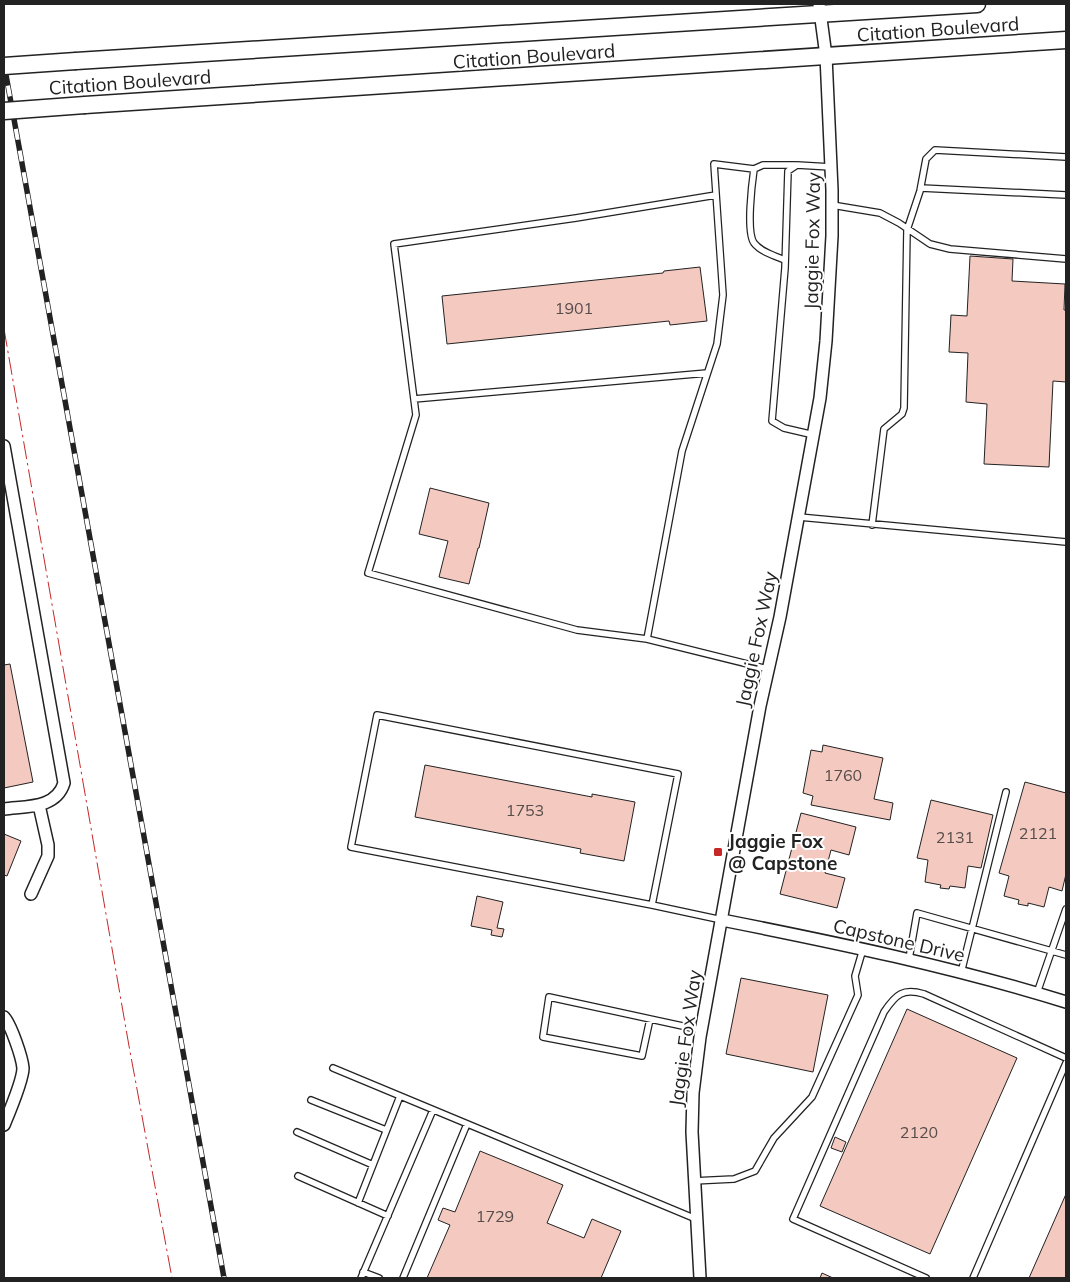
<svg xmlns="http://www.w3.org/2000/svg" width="1070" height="1282" font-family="Mulish,sans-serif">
  <rect width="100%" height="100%" fill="#fff"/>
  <path fill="#f3c9c0" stroke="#222" d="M 970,256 L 1013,259 L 1012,281 L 1065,284 L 1064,310 L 1066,310 L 1066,382 L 1053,381 L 1049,467 L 984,464 L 987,404 L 966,402 L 968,353 L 949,352 L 951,315 L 967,316 Z
    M 700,267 L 707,321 L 670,325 L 669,321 L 447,344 L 442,296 L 663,273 L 664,271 Z
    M 430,488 L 489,503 L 479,548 L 478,548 L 469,584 L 439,577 L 448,541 L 419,534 Z
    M 10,664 L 33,782 L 4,788 L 4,665 Z
    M 823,745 L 883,758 L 874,799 L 893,803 L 890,820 L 811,805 L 813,796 L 803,793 L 811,750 L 822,752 Z
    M 425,765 L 592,797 L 592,794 L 635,802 L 624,861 L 580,853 L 581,849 L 415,817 Z
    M 1025,782 L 1066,793 L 1066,874 L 1062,891 L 1049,887 L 1044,907 L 1028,903 L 1028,906 L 1018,904 L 1019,900 L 1004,896 L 1009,876 L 999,873 Z
    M 931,800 L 993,815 L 981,868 L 968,866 L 965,888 L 950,886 L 949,889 L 940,888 L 941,885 L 925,882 L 928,860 L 917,858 Z
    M 801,813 L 856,827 L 849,855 L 831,850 L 825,873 L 845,878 L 837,908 L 780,894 Z
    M 4,834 L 21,841 L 7,876 L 4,875 Z
    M 477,896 L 503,902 L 497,928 L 504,929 L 502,937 L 491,935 L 492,930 L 471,926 Z
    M 741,978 L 828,995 L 813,1072 L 726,1054 Z
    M 907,1009 L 1017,1058 L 930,1254 L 820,1206 Z
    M 835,1137 L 846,1142 L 842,1152 L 831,1148 Z
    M 480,1151 L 563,1185 L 547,1223 L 584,1238 L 592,1219 L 621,1231 L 601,1278 L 427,1278 L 450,1225 L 438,1220 L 443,1208 L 455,1212 Z
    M 1066,1194 L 1066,1278 L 1029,1278 Z
    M 822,1273 L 833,1278 L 820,1278 Z"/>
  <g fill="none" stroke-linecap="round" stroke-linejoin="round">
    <g stroke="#222" stroke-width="8">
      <path id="service" d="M 754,169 L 714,164 L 723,295 L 717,344 L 682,451 L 647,639 L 768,669
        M 921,188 L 1066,195
        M 832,205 L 880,213 L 899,223 L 930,244 L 950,249 L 1066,259
        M 785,260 C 775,256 761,252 754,243 C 746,232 752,183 754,169 L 763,165 L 795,165
        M 414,399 L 707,373
        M 814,435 L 784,428 L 772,421 L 785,268 L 788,171 L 797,165 L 831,167
        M 799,517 L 1066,542
        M 872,525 L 884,429 L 902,414 L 904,408 L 907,230 L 920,191 L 926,159 L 935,150 L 1066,157
        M 647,639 L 577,630 L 368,573 L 416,415 L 394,244 L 576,218 L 716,195
        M 377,715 L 678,774 L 652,905 L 351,847 Z
        M 652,905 L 722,920
        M 909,959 L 917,913 L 1066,955
        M 961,973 L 1006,792
        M 1037,993 L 1066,909
        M 650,1019 L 642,1056 L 543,1037 L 549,997 L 701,1030
        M 333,1068 L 696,1219
        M 311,1100 L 386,1130
        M 297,1132 L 373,1165
        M 298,1176 L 388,1216
        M 693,1181 L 734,1179 L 755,1171 L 774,1138 L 812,1097 L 858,995 L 855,976 L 863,949
        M 358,1203 L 400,1096
        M 363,1272 L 379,1278
        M 361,1278 L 433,1110
        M 403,1278 L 467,1124
        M 926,1278 L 793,1219 L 884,1012 C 896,994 903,988 924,994 L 1066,1058
        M 973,1278 L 1066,1063"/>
    </g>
    <g stroke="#222" stroke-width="14">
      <path id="minor" d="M 4,446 L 64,783 C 56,809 26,806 4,809
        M 31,894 L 48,856 L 48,845 L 39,805
        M 722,920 C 838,943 953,967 1066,1002
        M 4,1017 C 11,1025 22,1057 23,1068 C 23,1080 9,1113 4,1125
        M 700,1278 L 692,1132 L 693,1093 L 700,1037 L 760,706 L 780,617 L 820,398 L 826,341 L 832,236 L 832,190 L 826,56 L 819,4"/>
    </g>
    <g stroke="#222" stroke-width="19">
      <path id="secondary" d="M 76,61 L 977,4
        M 85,105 L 1066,40"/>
    </g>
    <use href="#service" stroke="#fff" stroke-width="5.5"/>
    <use href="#minor" stroke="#fff" stroke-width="11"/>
    <use href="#secondary" stroke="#fff" stroke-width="16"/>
    <g stroke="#222" stroke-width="5.5">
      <path id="rail" d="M 4,64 L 224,1278"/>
    </g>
    <use href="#rail" stroke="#fff" stroke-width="4" stroke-dasharray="11" stroke-linecap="butt"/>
    <g stroke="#222" stroke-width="19" stroke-linecap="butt">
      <path id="secondary-bridge" d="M 4,66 L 76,61
        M 4,111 L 85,105"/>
    </g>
    <use href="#secondary-bridge" stroke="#fff" stroke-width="16"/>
    <path stroke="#c62828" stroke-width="1" stroke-dasharray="18 4 2.5 4" stroke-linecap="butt" d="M 4,329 L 129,1046 L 172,1278"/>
  </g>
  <rect fill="#c62828" stroke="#fff" stroke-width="2" x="713" y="847" width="10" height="10" rx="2.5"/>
  <g text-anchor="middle" stroke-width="4" stroke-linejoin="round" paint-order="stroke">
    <g font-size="16" fill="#564c4a">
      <text x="574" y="314">1901</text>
      <text x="843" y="781">1760</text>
      <text x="525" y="816">1753</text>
      <text x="1038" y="839">2121</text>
      <text x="955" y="843">2131</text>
      <text x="919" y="1138">2120</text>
      <text x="495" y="1222">1729</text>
    </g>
    <g font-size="19" fill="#222" stroke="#fff">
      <text transform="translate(938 29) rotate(-4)" y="7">Citation Boulevard</text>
      <text transform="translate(534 56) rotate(-4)" y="7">Citation Boulevard</text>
      <text transform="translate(130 82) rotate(-4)" y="7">Citation Boulevard</text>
      <text transform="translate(812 241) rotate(-89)" y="7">Jaggie Fox Way</text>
      <text transform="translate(756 639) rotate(-78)" y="7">Jaggie Fox Way</text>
      <text transform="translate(899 940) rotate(13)" y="7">Capstone Drive</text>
      <text transform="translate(685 1038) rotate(-82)" y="7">Jaggie Fox Way</text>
    </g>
    <g font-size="19" font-weight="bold" fill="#222" stroke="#fff" text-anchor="start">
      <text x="728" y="848">Jaggie Fox<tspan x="728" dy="22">@ Capstone</tspan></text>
    </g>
  </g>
  <rect width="1070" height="1282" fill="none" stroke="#222222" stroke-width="10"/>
</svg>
